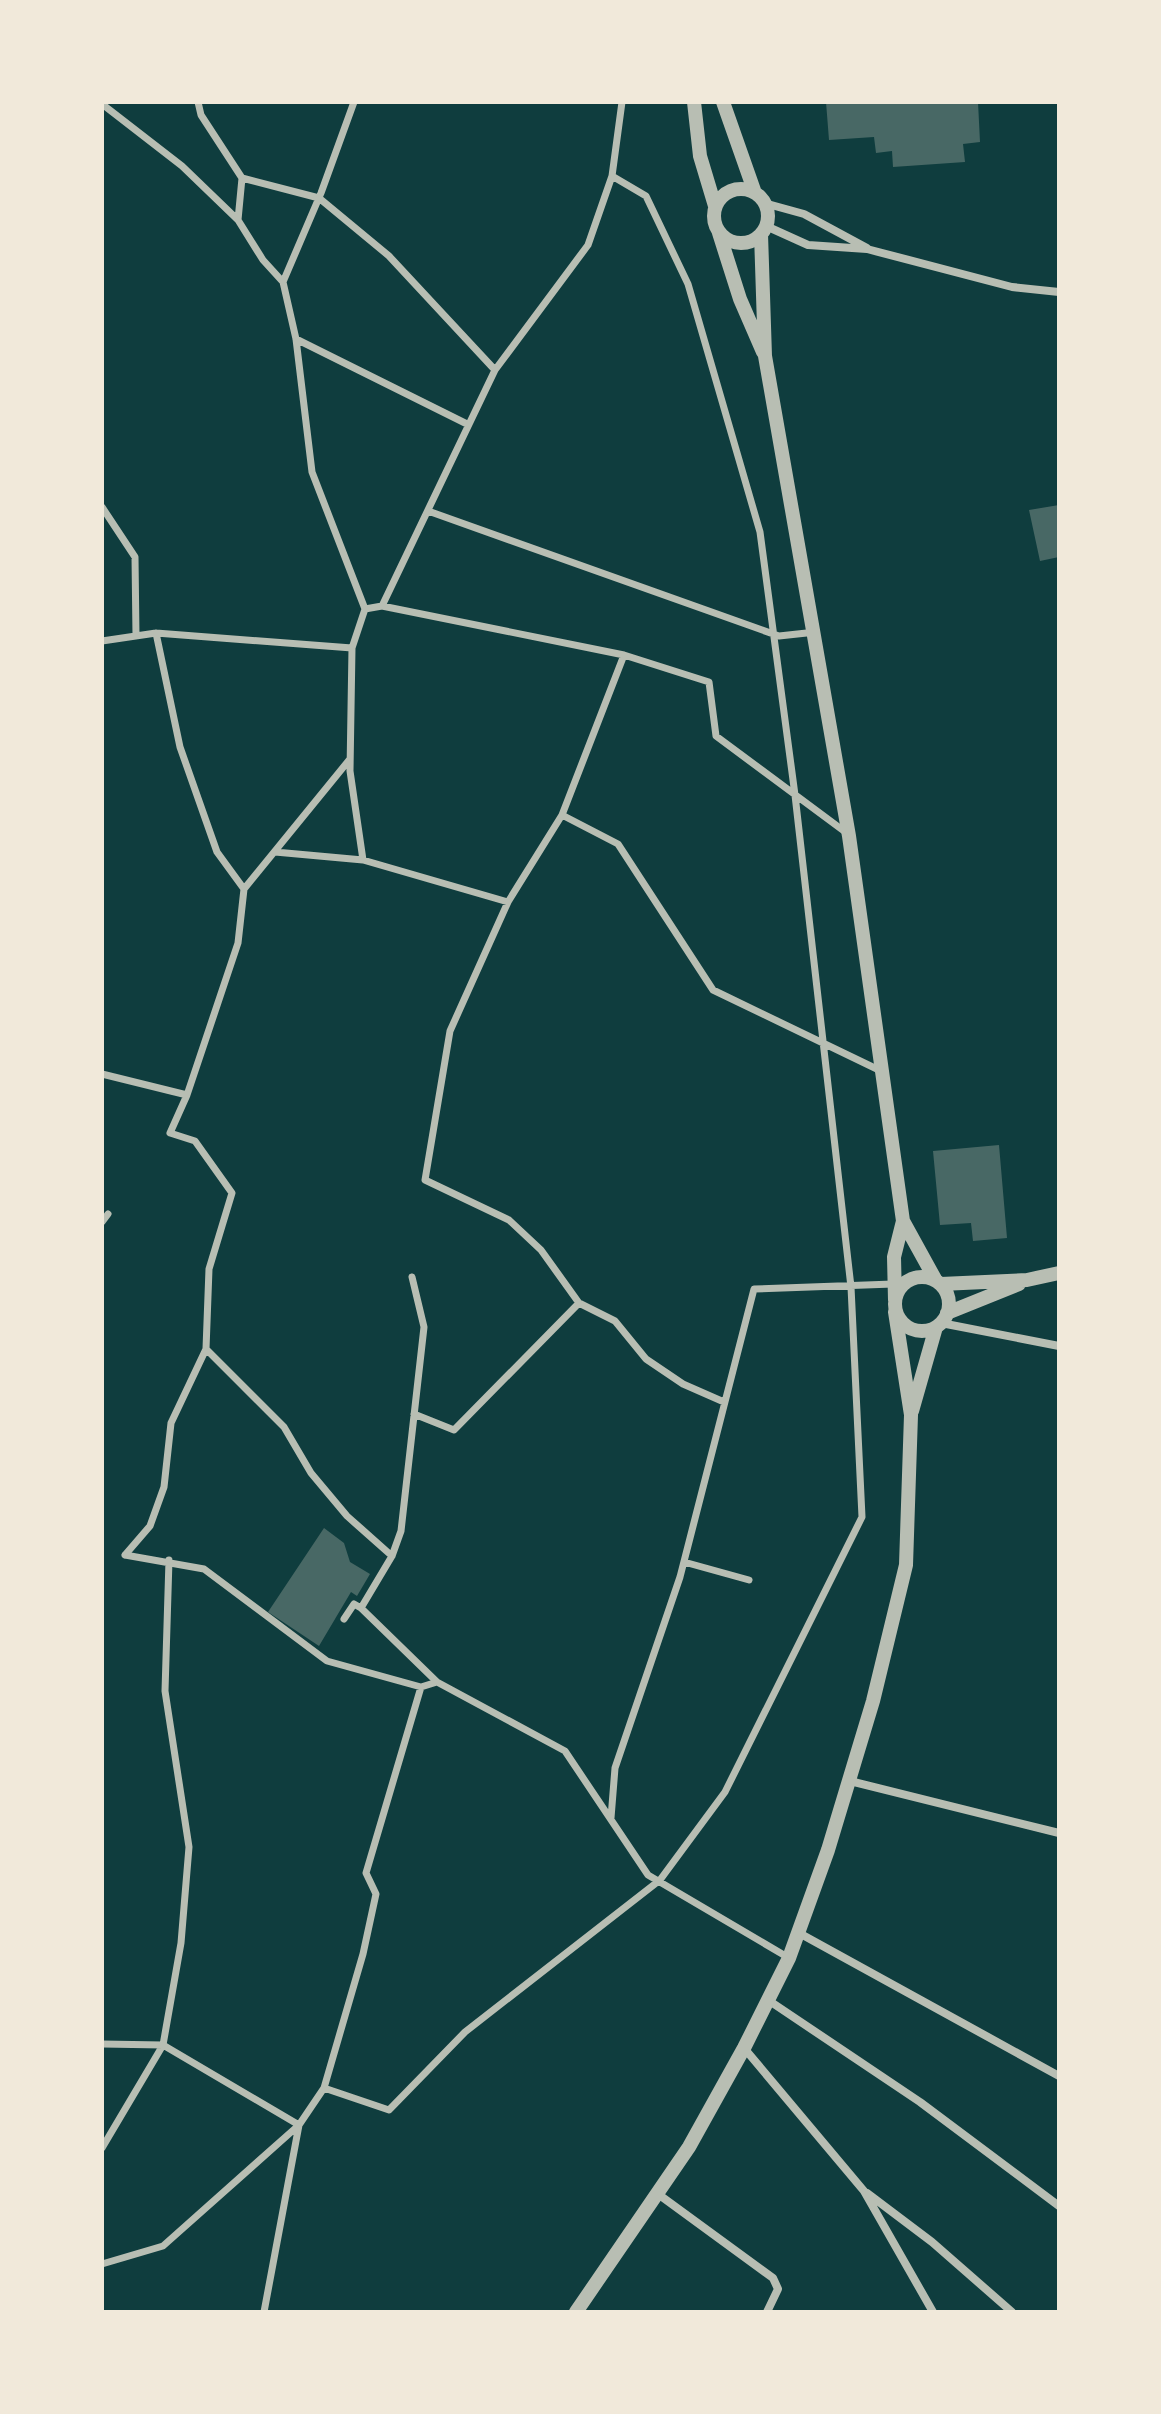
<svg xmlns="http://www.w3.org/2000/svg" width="1161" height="2414" font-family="'DM Sans',sans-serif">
  <rect width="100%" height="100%" fill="#0f3d3e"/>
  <path fill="#486865" d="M 826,102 L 978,102 L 980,142 L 963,144 L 965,162 L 893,167 L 892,151 L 876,153 L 874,137 L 829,140 Z
    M 1059,505 L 1059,557 L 1040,561 L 1029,510 Z
    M 999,1145 L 1007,1238 L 973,1241 L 971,1223 L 940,1225 L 933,1151 Z
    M 324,1528 L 344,1543 L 350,1562 L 370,1574 L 357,1596 L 351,1592 L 319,1646 L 268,1612 Z"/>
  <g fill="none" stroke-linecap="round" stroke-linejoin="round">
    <path stroke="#b8beb3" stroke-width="7" d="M 198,102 L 201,115 L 242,178 L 238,220 L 263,260 L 283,282
      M 354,102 L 321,193 L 283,282 L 296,339 L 312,472 L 365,609 L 352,648 L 350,771 L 363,860
      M 102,104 L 182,166 L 238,220
      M 242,178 L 319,198 L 389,256 L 495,370
      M 296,339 L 467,424
      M 102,507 L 135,557 L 136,636
      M 428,511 L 779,636 L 816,632
      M 382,606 L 495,370 L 588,245 L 612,176 L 622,102
      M 365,609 L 382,606 L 624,655 L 709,682 L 716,736 L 848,834
      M 156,633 L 180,747 L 217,852 L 244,889
      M 102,641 L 156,633 L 352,648
      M 562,815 L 618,844 L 713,990 L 881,1071
      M 275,852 L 363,860 L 508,902
      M 102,1074 L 187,1095 L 170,1133 L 195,1141 L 232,1193 L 209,1269 L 206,1349 L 171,1423 L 164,1487 L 150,1526 L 125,1555
      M 187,1095 L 238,943 L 244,889 L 350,759
      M 102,1222 L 108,1214
      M 412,1277 L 424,1327 L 401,1531 L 392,1556 L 361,1608 L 437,1682
      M 579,1303 L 541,1250 L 509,1220 L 425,1180 L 450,1031 L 508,902 L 562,815 L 624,655
      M 206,1349 L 284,1427 L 311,1473 L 347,1516 L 392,1556
      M 414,1414 L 454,1430 L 579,1303 L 615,1321 L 646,1359 L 683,1384 L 724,1402
      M 125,1555 L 204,1569 L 327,1661 L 421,1687 L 437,1682 L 565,1751 L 648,1875 L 789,1958
      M 684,1562 L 749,1580
      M 344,1619 L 354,1604 L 361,1608
      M 611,1818 L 615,1768 L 680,1577 L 754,1289 L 893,1284
      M 102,2044 L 163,2045 L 299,2125 L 163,2246 L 102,2264
      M 324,2088 L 389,2110 L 465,2032 L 660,1880 L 725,1792 L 862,1517 L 851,1287 L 795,795 L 760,532 L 688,284 L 646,196 L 612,176
      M 102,2148 L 163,2045 L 181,1943 L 189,1847 L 165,1691 L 169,1560
      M 264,2312 L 299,2125 L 324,2088 L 363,1954 L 376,1894 L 366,1873 L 421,1687"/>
    <path stroke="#b8beb3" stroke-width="8" d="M 764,203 L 804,214 L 867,248
      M 766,226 L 808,245 L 867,249 L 1012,287 L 1059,292
      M 941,1323 L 1059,1346
      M 850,1781 L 1059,1833
      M 799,1933 L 1059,2076
      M 768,2000 L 920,2102 L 1059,2206
      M 744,2048 L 864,2191 L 933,2312
      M 867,2193 L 932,2242 L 1012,2312
      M 658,2194 L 773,2278 L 778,2289 L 767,2312"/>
    <path stroke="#b8beb3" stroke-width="14" d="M 694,102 L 700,156 L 715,206
      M 723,102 L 755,193
      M714 216a27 27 0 1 1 54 0a27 27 0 1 1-54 0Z
      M 719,233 L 740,299 L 763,352
      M 761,234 L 765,356 L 849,836 L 903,1221 L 894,1257 L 895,1300
      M 903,1221 L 935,1279
      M895 1304a27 27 0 1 1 54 0a27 27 0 1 1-54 0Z
      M 941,1284 L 1027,1280 L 1059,1273
      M 947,1313 L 1019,1284
      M 912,1411 L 936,1327
      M 576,2312 L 689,2147 L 744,2048 L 789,1958 L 828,1850 L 873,1701 L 906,1565 L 911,1415 L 895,1312"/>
  </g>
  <rect width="1161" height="2414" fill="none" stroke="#f1e9da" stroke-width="208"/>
</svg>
